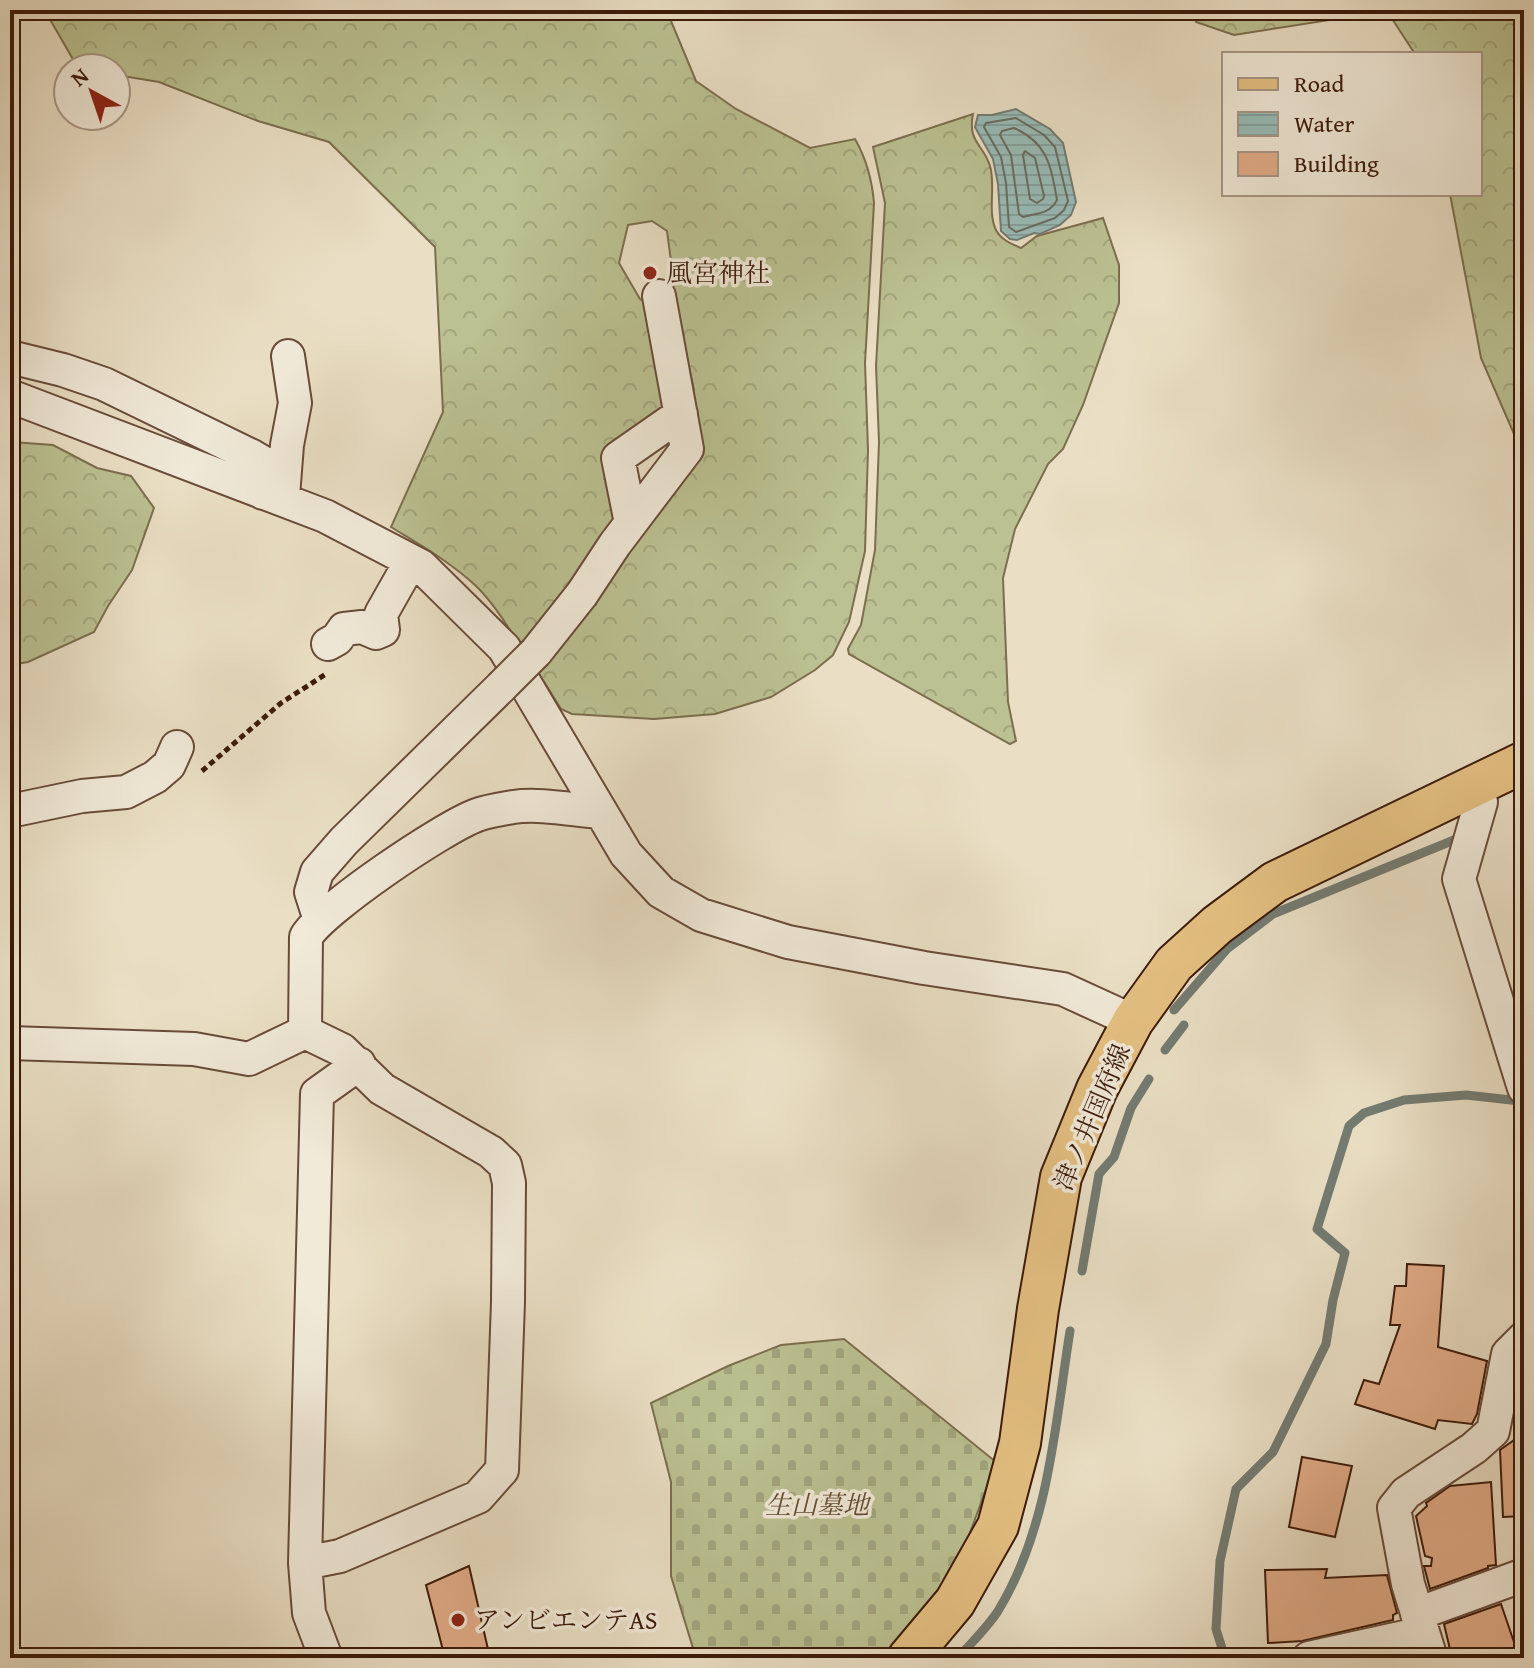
<svg xmlns="http://www.w3.org/2000/svg" width="1534" height="1668" font-family="'Gentium Book Plus','Noto Serif JP',serif">
  <defs>
    <pattern id="forest-crowns" width="20" height="18" patternUnits="userSpaceOnUse" patternTransform="scale(2)"><rect width="20" height="18" fill="#bbc192"/><path d="M2 6a3 3 0 1 1 6 0M12 15a3 3 0 1 1 6 0" fill="none" stroke="#a2a57d"/></pattern>
    <pattern id="cemetery-stones" width="16" height="16" patternUnits="userSpaceOnUse" patternTransform="scale(2)"><rect width="16" height="16" fill="#bbc192"/><path d="M2 7V4a2 2 0 0 1 4 0v3zM10 15v-3a2 2 0 0 1 4 0v3z" fill="#a2a57d"/></pattern>
    <pattern id="water-rules" width="6" height="5" patternUnits="userSpaceOnUse" patternTransform="scale(2)"><rect width="6" height="5" fill="#98bcb8"/><path d="M0 2.5h6" fill="none" stroke="#84a19d"/></pattern>
  </defs>
  <rect width="100%" height="100%" fill="#eadfc5"/>
  <filter id="stains"><feTurbulence type="fractalNoise" baseFrequency=".0025" numOctaves="4"/><feColorMatrix values="0 0 0 0 .2 0 0 0 0 .09 0 0 0 0 .02 0 0 0 .5 -.17"/></filter>
  <radialGradient id="worn" r=".72"><stop offset=".6" stop-color="#630" stop-opacity="0"/><stop offset="1" stop-color="#630" stop-opacity=".3"/></radialGradient>
  <path fill="url(#forest-crowns)" stroke="#7c6e4e" stroke-width="2" d="M 54,10 L 671,10 L 671,21 L 696,81 L 736,109 L 810,148 L 855,139 C 867,160 872,179 874,203 L 865,363 L 868,450 L 865,551 L 849,622 L 833,655 L 815,670 L 771,697 L 715,714 L 654,719 L 572,714 L 561,709 L 534,666 L 692,453 L 683,395 L 694,390 L 689,368 L 678,371 L 666,305 L 674,284 L 667,231 L 652,221 L 628,225 L 619,263 L 640,299 L 657,309 L 676,411 L 612,454 L 625,524 L 524,653 C 510,630 496,606 477,587 C 452,563 420,545 391,527 L 443,412 L 435,247 L 329,142 L 258,121 L 159,82 L 116,75 L 116,68 L 78,68 L 48,16 Z
    M 1192,10 L 1524,10 L 1524,457 L 1481,358 L 1450,194 L 1480,194 L 1480,54 L 1415,54 L 1387,11 L 1234,35 L 1196,22 Z
    M 973,114 C 967,142 984,145 990,166 C 996,185 987,212 996,230 C 1001,240 1012,244 1021,248 L 1037,236 L 1103,218 L 1119,265 L 1119,303 L 1083,405 L 1063,449 L 1048,464 L 1015,529 L 1003,578 L 1008,702 L 1016,741 L 1010,744 L 849,654 L 848,649 L 861,625 L 875,550 L 879,442 L 876,366 L 885,203 L 873,147 Z
    M 12,442 L 53,445 L 97,468 L 131,476 L 154,508 L 132,570 L 108,606 L 94,632 L 28,662 L 10,665 Z"/>
  <path fill="url(#cemetery-stones)" stroke="#7c6e4e" stroke-width="2" d="M 844,1339 L 996,1462 L 960,1560 L 888,1658 L 696,1658 L 671,1576 L 671,1482 L 651,1403 L 728,1366 L 781,1345 Z"/>
  <path fill="url(#water-rules)" stroke="#737b72" stroke-width="2" d="M 1016,109 L 1050,129 L 1063,143 L 1076,202 L 1071,215 L 1060,225 L 1040,234 L 1034,233 L 1017,240 L 1010,239 L 1001,231 L 998,184 L 993,159 L 975,127 L 978,115 L 992,115 Z"/>
  <g fill="none" stroke-linecap="round" stroke-linejoin="round">
    <path stroke="#6a6b61" stroke-width="2" d="M 1016,118 L 1044,135 L 1055,147 L 1068,201 L 1064,210 L 1055,218 L 1016,232 L 1009,227 L 1006,183 L 1001,157 L 984,127 L 986,123 Z
      M 1014,128 C 1048,143 1051,167 1057,200 C 1049,215 1036,213 1023,217 L 1019,214 L 1011,155 L 1000,135 L 1002,131 Z
      M 1025,151 L 1035,158 L 1044,196 L 1043,199 L 1037,203 L 1030,199 L 1023,155 Z"/>
    <path stroke="#737b72" stroke-width="9" d="M 1174,1010 L 1227,949 L 1273,914 L 1454,840
      M 1165,1050 L 1184,1025
      M 1082,1271 L 1099,1174 L 1114,1157 L 1131,1108 L 1149,1079
      M 958,1658 C 971,1643 987,1628 998,1611 C 1049,1528 1055,1425 1070,1331
      M 1225,1658 L 1216,1629 L 1220,1561 L 1236,1489 L 1273,1452 L 1326,1344 L 1333,1300 L 1345,1253 L 1317,1229 L 1349,1126 L 1364,1113 L 1404,1100 L 1466,1095 L 1520,1101"/>
  </g>
  <path fill="#e2ad89" stroke="#3c1a0a" stroke-width="2" d="M 1407,1264 L 1444,1266 L 1438,1347 L 1487,1361 L 1477,1414 L 1472,1424 L 1438,1420 L 1435,1429 L 1355,1404 L 1364,1380 L 1379,1384 L 1400,1325 L 1390,1325 L 1395,1286 L 1406,1286 Z
    M 1524,1433 L 1524,1516 L 1503,1517 L 1500,1450 Z
    M 1302,1457 L 1352,1466 L 1335,1537 L 1289,1527 Z
    M 1491,1482 L 1496,1565 L 1488,1566 L 1488,1568 L 1430,1589 L 1424,1566 L 1431,1566 L 1432,1558 L 1425,1556 L 1416,1516 L 1427,1506 L 1426,1503 L 1450,1486 Z
    M 469,1566 L 490,1658 L 445,1658 L 426,1585 Z
    M 1327,1569 L 1325,1578 L 1387,1575 L 1397,1613 L 1393,1615 L 1393,1620 L 1302,1641 L 1268,1643 L 1265,1570 Z
    M 1501,1604 L 1517,1651 L 1495,1658 L 1452,1658 L 1444,1624 Z"/>
  <g fill="none" stroke-linecap="round" stroke-linejoin="round">
    <g stroke="#684b39" stroke-width="36">
      <path id="minor" d="M 10,357 L 63,370 L 104,384 L 252,456 L 269,466 L 263,493
        M 10,396 L 325,516 L 421,566 L 504,648 L 626,854 L 661,892 L 701,915 L 788,942 L 924,968 L 1063,989 L 1133,1021
        M 283,496 L 287,445 L 295,403 L 288,356
        M 631,523 L 618,458 L 681,414
        M 328,644 L 337,639 L 344,629 L 362,627 L 376,633 L 383,630 L 381,614 L 411,561
        M 536,652 L 582,594 L 615,544 L 687,449 L 659,296
        M 1476,784 L 1481,802 L 1459,879 L 1524,1088
        M 10,811 L 82,796 L 126,792 L 155,777 L 169,765 L 177,747
        M 320,920 L 311,892 L 317,872 L 344,841 L 501,687
        M 305,1032 L 306,937 C 322,909 444,827 477,815 C 488,811 502,809 513,807 C 540,803 573,810 600,812
        M 10,1043 L 194,1049 L 249,1059 L 305,1032 L 342,1050 L 382,1089 L 491,1152 L 505,1165 L 509,1183 L 508,1302 L 502,1470 L 478,1497 L 340,1556 L 305,1563 L 309,1613 L 326,1658
        M 305,1563 L 317,1094 L 359,1064
        M 1417,1614 L 1524,1575
        M 1309,1658 L 1423,1633
        M 1431,1658 L 1408,1584 L 1394,1508 L 1406,1493 L 1474,1448 L 1493,1431 L 1508,1354 L 1524,1338"/>
    </g>
    <g stroke="#3c1a0a" stroke-width="44">
      <path id="major" d="M 908,1658 L 955,1602 L 998,1526 L 1020,1443 L 1038,1309 L 1061,1177 L 1097,1089 L 1133,1021 L 1174,964 L 1217,925 L 1275,882 L 1524,762"/>
    </g>
    <path stroke="#3c1a0a" stroke-width="5" stroke-dasharray="6 4" stroke-linecap="butt" d="M 202,771 L 281,703 L 326,674"/>
    <use href="#minor" stroke="#f1ead9" stroke-width="32"/>
    <use href="#major" stroke="#e5c082" stroke-width="40"/>
    <g stroke="#684b39" stroke-width="36" stroke-linecap="butt">
      <path id="minor-bridge" d="M 501,687 L 536,652"/>
    </g>
    <use href="#minor-bridge" stroke="#f1ead9" stroke-width="32"/>
  </g>
  <g fill="#8f2418" stroke="#f1ead9" stroke-width="3">
    <circle cx="650" cy="273" r="8"/>
    <circle cx="458" cy="1620" r="8"/>
  </g>
  <g text-anchor="middle" stroke-width="7" stroke-linejoin="round" paint-order="stroke">
    <g font-size="26" fill="#3c1a0a" stroke="#f1ead9" text-anchor="start">
      <text x="666" y="282">風宮神社</text>
      <text x="474" y="1629">アンビエンテAS</text>
    </g>
    <g font-size="26" fill="#3c1a0a" stroke="#f1ead9">
      <text transform="translate(1092 1117) rotate(-67)" y="9">津ノ井国府線</text>
    </g>
    <g font-size="26" font-style="italic" fill="#624c33" stroke="#f1ead9">
      <text x="817" y="1514">生山墓地</text>
    </g>
  </g>
  <rect width="1534" height="1668" fill="none" stroke="#eadfc5" stroke-width="40"/>
  <rect x="12" y="12" width="1510" height="1644" fill="none" stroke="#3c1a0a" stroke-width="4"/>
  <rect x="20" y="20" width="1494" height="1628" fill="none" stroke="#3c1a0a" stroke-width="2"/>
  <rect x="1222" y="52" width="260" height="144" fill="#f1ead9" stroke="#a99786" stroke-width="2"/>
  <rect x="1238" y="78" width="40" height="12" fill="#e5c082" stroke="#a99786" stroke-width="2"/>
  <text x="1294" y="92" font-size="24" fill="#3c1a0a">Road</text>
  <rect x="1238" y="112" width="40" height="24" fill="url(#water-rules)" stroke="#a99786" stroke-width="2"/>
  <text x="1294" y="132" font-size="24" fill="#3c1a0a">Water</text>
  <rect x="1238" y="152" width="40" height="24" fill="#e2ad89" stroke="#a99786" stroke-width="2"/>
  <text x="1294" y="172" font-size="24" fill="#3c1a0a">Building</text>
  <g transform="translate(92 92) rotate(320)"><circle r="38" fill="#f1ead9" stroke="#a99786" stroke-width="2"/>
  <path d="M0-6L14 30L0 20L-14 30Z" fill="#8f2418"/>
  <text y="-12" font-size="22" font-weight="bold" text-anchor="middle" fill="#3c1a0a">N</text>
  </g>
  <rect width="100%" height="100%" filter="url(#stains)"/>
  <rect width="100%" height="100%" fill="url(#worn)"/>
</svg>
